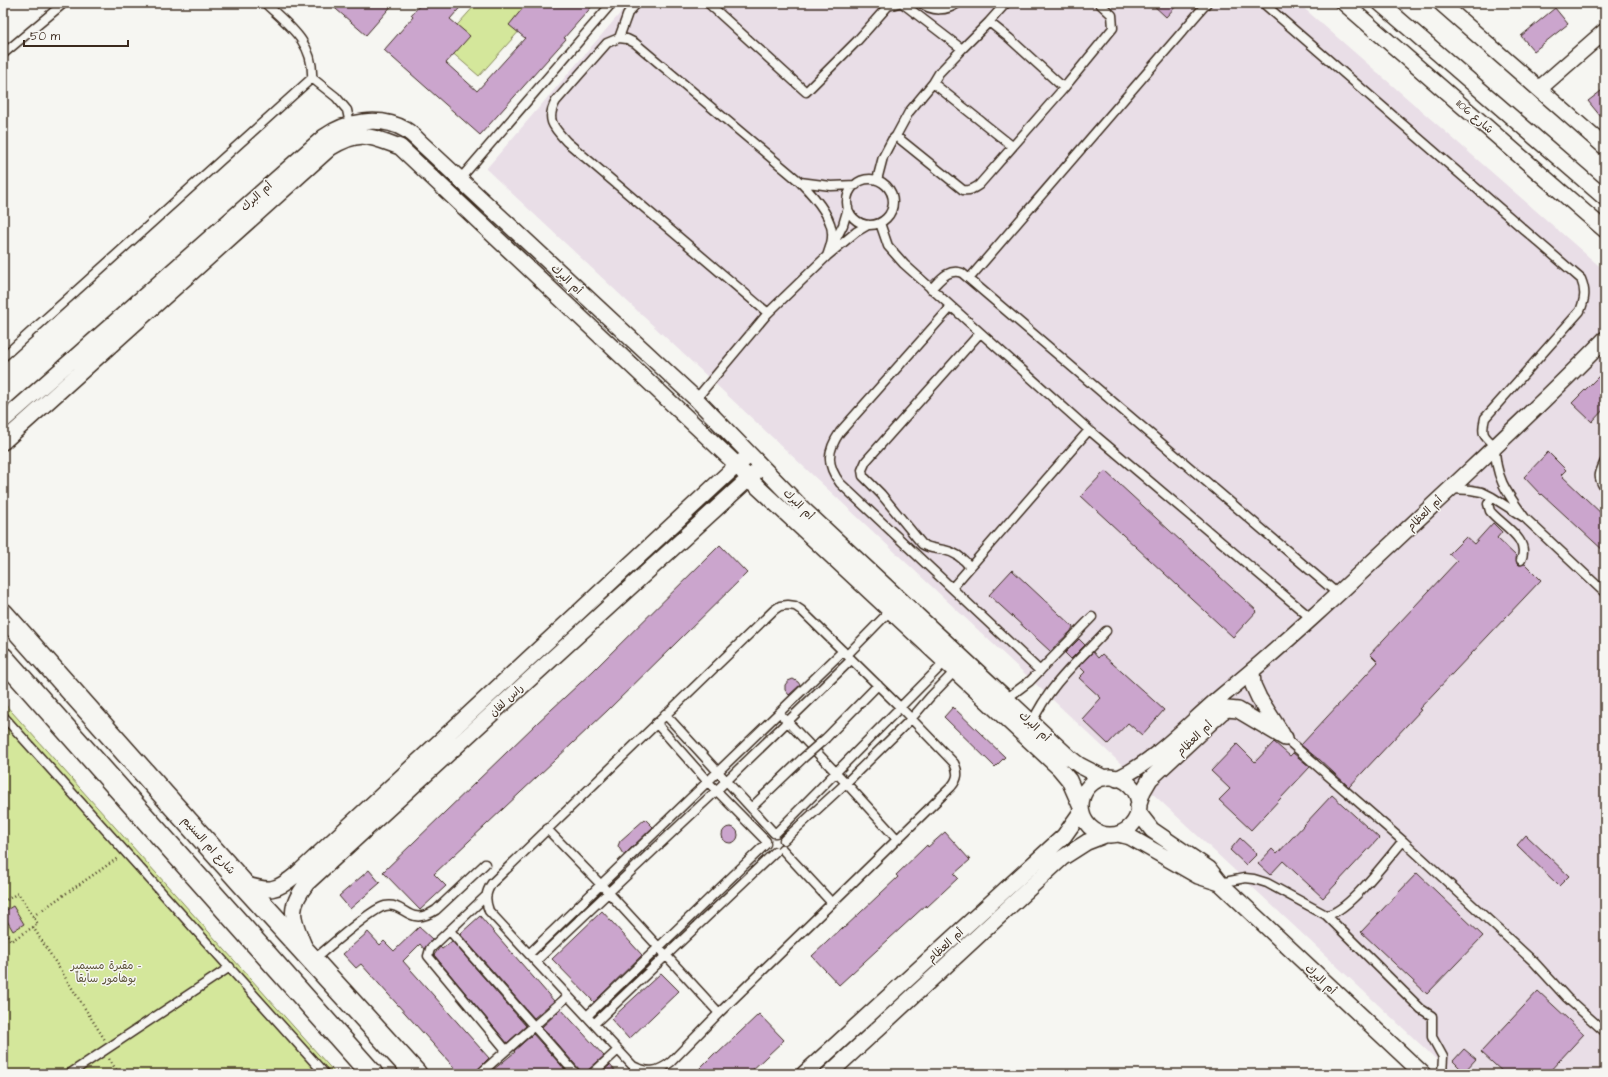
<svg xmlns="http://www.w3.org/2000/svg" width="1608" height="1077" font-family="'Architects Daughter','Playpen Sans Arabic',sans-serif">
  <rect width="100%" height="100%" fill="#f6f6f2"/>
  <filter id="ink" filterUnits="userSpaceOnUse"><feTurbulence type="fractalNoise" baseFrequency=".025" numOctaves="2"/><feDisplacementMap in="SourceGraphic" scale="8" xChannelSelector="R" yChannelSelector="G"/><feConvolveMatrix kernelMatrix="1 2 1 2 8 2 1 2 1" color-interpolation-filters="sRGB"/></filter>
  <g filter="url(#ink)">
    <path fill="#e9dee7" d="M 629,3 L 1298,3 L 1605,271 L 1605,1074 L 1452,1074 L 486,169 Z"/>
    <path fill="#d4e79b" stroke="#88885c" d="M 477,3 L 530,3 L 538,10 L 479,76 L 441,43 Z
      M 3,702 L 336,1074 L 3,1074 Z"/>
    <path fill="#cba5cd" stroke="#3b2a1e" d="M 329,3 L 394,3 L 366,35 Z
      M 422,3 L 464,3 L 450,19 L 470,36 L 446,63 L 477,91 L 525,38 L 509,25 L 527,3 L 595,3 L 564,38 L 566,39 L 480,135 L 384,50 L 413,17 L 411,15 Z
      M 1151,3 L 1179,3 L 1166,17 Z
      M 1555,8 L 1568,24 L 1534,51 L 1521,36 Z
      M 1605,88 L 1605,122 L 1588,101 Z
      M 1605,370 L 1605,408 L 1592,422 L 1572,403 Z
      M 1548,452 L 1566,470 L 1561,475 L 1605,517 L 1605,552 L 1542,494 L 1541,495 L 1524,477 Z
      M 1105,471 L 1257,611 L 1233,637 L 1081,496 Z
      M 1493,523 L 1502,532 L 1497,538 L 1516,556 L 1517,564 L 1520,565 L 1525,564 L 1541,580 L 1419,709 L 1421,710 L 1349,787 L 1319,759 L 1318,759 L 1301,745 L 1378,662 L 1370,654 L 1457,561 L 1449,554 L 1466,537 L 1474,544 Z
      M 720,545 L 747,573 L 607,711 L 434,874 L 446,886 L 420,910 L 383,872 L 537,723 L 593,671 Z
      M 1012,570 L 1073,627 L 1071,631 L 1050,651 L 989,595 Z
      M 1079,639 L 1085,645 L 1071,659 L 1065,653 Z
      M 1093,652 L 1098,658 L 1102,654 L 1164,710 L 1142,735 L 1128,723 L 1108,744 L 1082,719 L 1101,698 L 1079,678 L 1085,672 L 1079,666 Z
      M 793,679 L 798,682 L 800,685 L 789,695 L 785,690 L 785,685 L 788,681 Z
      M 953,707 L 1005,757 L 995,767 L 944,717 Z
      M 1274,742 L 1290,756 L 1293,753 L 1310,767 L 1251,830 L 1219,800 L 1230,789 L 1211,771 L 1237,744 L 1255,762 Z
      M 1332,795 L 1379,838 L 1323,898 L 1283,861 L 1270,875 L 1258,864 L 1272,849 L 1277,854 Z
      M 645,819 L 653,827 L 625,854 L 623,854 L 618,846 L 620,841 Z
      M722 835a8 8 0 1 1 16 0a8 8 0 1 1-16 0Z
      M 945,832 L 970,860 L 954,874 L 958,878 L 927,907 L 926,905 L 839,985 L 812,956 L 842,928 L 843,929 L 898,877 L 896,875 L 927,845 L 928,847 Z
      M 1526,835 L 1569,876 L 1559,886 L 1517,845 Z
      M 1240,838 L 1257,854 L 1246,865 L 1230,850 Z
      M 369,870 L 380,883 L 350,909 L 339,896 Z
      M 1417,873 L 1483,936 L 1427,994 L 1361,932 Z
      M 13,906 L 24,924 L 13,931 L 3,914 L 3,912 Z
      M 602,911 L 642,955 L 594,1002 L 552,959 Z
      M 480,916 L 554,1001 L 534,1018 L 460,934 Z
      M 419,927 L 432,939 L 424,949 L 420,944 L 403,961 L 489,1058 L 479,1068 L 476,1074 L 460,1074 L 361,964 L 356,968 L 343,954 L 368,932 L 380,945 L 384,941 L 394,951 Z
      M 452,941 L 526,1026 L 507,1043 L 434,955 L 440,947 L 442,949 Z
      M 661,973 L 679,991 L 629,1039 L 611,1019 Z
      M 1538,991 L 1584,1034 L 1547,1074 L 1505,1074 L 1481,1052 Z
      M 561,1009 L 604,1056 L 588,1070 L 587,1074 L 581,1074 L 580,1070 L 542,1027 Z
      M 759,1014 L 784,1040 L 748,1074 L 694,1074 L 715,1053 L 717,1054 Z
      M 533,1034 L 569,1074 L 488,1074 L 515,1052 L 514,1051 Z
      M 1464,1049 L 1476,1059 L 1464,1072 L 1453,1061 Z
      M 610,1065 L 618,1074 L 600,1074 Z"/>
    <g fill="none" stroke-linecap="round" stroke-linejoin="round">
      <g stroke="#3b2a1e" stroke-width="11">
        <path id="lane" d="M 265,3 C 288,25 314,42 312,78 L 336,97 L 347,110 L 350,124
          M 708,3 L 806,92 L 857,41 L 888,6 L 899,3
          M 902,3 L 962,49 L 989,22 L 1006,3
          M 921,3 C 932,12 947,11 958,3
          M 1263,3 L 1581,279 C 1586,291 1585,299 1580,311 L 1485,418 C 1481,434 1483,436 1495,446 C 1495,478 1507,493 1525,518
          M 989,22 L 1009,38 L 1064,88
          M 619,38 L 628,13 L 637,3
          M 962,49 L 939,73 L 933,83 L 1012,146
          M 3,54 L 64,3
          M 896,136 L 963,190 C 970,191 973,189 979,185 L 1064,88 L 1113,28 L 1112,15 L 1099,3
          M847 202a23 23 0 1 1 46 0a23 23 0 1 1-46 0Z
          M 460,179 L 612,3
          M 877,180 L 883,157 L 892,140 L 896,136 L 909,112 L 933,83
          M 800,182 C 812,194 834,218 832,237 C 832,243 829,250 827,256
          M 880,223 L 888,246 L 904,264 L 1089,430 L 1312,619
          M 832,247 L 843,225 L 848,208
          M 969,279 L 1207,3
          M 931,289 C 940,280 948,268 962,273 L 1339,595
          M 951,307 L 840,432 C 827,451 826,464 840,483 L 1040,671
          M 768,313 L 567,142 C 554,128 545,120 556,101 L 607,43 L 619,38 L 627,39 L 635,43 L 800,182 L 831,186 L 856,185
          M 3,357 L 312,78
          M 696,399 L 768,313 L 827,256 L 856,232 L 868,225
          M 1605,461 C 1599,474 1597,477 1605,489
          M 1451,489 L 1471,490 L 1482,492 L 1492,497 L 1525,518 L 1605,593
          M 1492,497 L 1488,504 L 1490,511 C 1501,525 1531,539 1521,560
          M 970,567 C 963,558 955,552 944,550 C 935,548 930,549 922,544 L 881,494 L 863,476 L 862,470 L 866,461 L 980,333
          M 952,588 L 1089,430
          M 788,605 L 795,606 L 801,610 L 900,707 L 954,763 C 959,773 958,779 951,787 L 719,1013 L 671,1062 C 657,1073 648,1073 633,1066 L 489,911 C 485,900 485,893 492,883 L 774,610 L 780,606 Z
          M 847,655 L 890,611
          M 1006,699 L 1030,681 L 1092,617
          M 665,714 L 774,833
          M 3,716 L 325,1074
          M 784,718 L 846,783 L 897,839
          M 656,723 L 708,782 L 766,841
          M 1032,723 C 1048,686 1079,660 1106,631
          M 826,738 L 878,685
          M 1285,738 L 1403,841
          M 751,808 L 802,759
          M 547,829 L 608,892 L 719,1013
          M 776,833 L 945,662
          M 784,840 L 846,783 L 911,719 L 930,697 L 955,671
          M 782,849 L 832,903
          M 1220,883 L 1245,878 L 1254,879 L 1267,883 L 1326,915 L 1421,1009 L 1432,1016 L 1432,1037 L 1443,1057 L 1442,1074
          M 485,897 L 430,949 L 428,956 L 506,1050
          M 1326,915 C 1348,913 1387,859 1403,841 L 1534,962 L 1567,998 L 1605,1032
          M 450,931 L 576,1074
          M 529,954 L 843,651
          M 313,960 C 327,949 371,909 385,906 C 406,902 408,928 436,910 L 485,864
          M 536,961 L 716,791 L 851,660
          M 587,1016 L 766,844
          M 594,1024 L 775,852
          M 69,1074 L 230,967
          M 481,1074 L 483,1071 L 568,996
          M 592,1074 L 618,1050"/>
      </g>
      <g stroke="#3b2a1e" stroke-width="18">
        <path id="street" d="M 1344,3 L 1605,230
          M 1380,3 L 1605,198
          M 1441,3 L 1605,147
          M 1540,88 L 1605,31
          M 3,421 L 324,137 C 346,121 381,115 406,130 C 411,133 416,138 420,142 L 696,399 L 803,509 L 1070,758 L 1079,765 L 1104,778
          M 3,442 L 330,148 C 360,129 370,136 400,147 L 737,465 L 748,478 L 1059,768 L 1069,780 L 1080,805
          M 1252,671 L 1253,685 L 1259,698 L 1282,734
          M1081 806a29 29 0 1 1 58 0a29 29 0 1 1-58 0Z
          M 1117,779 C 1159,759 1188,724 1223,695 C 1301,631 1374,560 1448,491 C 1501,441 1555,391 1605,339
          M 1138,806 L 1143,791 L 1150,779 L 1222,712 L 1227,709 L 1238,710 L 1285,738
          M 1138,812 L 1152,830 L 1209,869 L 1220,883 L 1423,1074
          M 1118,834 L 1130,837 L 1198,876 L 1220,883
          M 243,884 C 270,892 275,892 297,874 L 737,465 L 745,459
          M 304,946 C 292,917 287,909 307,883 L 755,473
          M 804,1074 L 1053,846 L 1064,836 L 1081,812
          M 829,1074 L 1062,858 L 1087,842 L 1105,835"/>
      </g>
      <g stroke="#3b2a1e" stroke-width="24">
        <path id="secondary" d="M 3,614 L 243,884 L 416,1074
          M 3,658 L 372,1074"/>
      </g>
      <path stroke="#3b2a1e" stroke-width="2.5" stroke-dasharray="1 3" stroke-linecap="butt" d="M 3,902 L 18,893 L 38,924 L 11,941 L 3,928
        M 33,916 L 118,858
        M 33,927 L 105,1040
        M 109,1059 L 119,1074"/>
      <use href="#lane" stroke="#f6f6f2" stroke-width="8"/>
      <use href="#street" stroke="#f6f6f2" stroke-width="15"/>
      <use href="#secondary" stroke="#f6f6f2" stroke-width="21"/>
      <g stroke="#3b2a1e" stroke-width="11" stroke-linecap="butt">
        <path id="lane-bridge" d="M 802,759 L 826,738"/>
      </g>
      <use href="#lane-bridge" stroke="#f6f6f2" stroke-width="8"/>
    </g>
  </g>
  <g text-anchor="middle" stroke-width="3" stroke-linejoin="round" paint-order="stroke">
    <g font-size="11" fill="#3b2a1e" stroke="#f6f6f2">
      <text transform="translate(1475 116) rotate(41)" y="4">شارع 1106</text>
      <text transform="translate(256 196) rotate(-42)" y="4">أم البرك</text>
      <text transform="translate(567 279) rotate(43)" y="4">أم البرك</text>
      <text transform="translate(799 504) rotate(45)" y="4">أم البرك</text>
      <text transform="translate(1424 513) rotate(-44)" y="4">أم العظام</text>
      <text transform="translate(506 700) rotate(-43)" y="4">راس لفان</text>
      <text transform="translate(1035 726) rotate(43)" y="4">أم البرك</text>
      <text transform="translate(1194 738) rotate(-43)" y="4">أم العظام</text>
      <text transform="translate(209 845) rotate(48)" y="4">شارع ام السنيم</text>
      <text transform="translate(945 945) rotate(-42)" y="4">أم العظام</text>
      <text transform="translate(1321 979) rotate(43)" y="4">أم البرك</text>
    </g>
    <g font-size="11" fill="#5a5037" stroke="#f6f6f2">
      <text x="106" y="969">مقبرة مسيمير -<tspan x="106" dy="13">بوهامور سابقاً</tspan></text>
    </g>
  </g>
  <rect width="1608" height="1077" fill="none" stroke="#f6f6f2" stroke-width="16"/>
  <rect x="8" y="8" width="1592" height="1061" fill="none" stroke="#3b2a1e" stroke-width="1.5" filter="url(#ink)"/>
  <path d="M24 40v6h104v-6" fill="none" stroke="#3b2a1e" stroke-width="2"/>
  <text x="30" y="40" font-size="12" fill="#3b2a1e" stroke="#f6f6f2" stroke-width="3" paint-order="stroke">50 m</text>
</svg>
